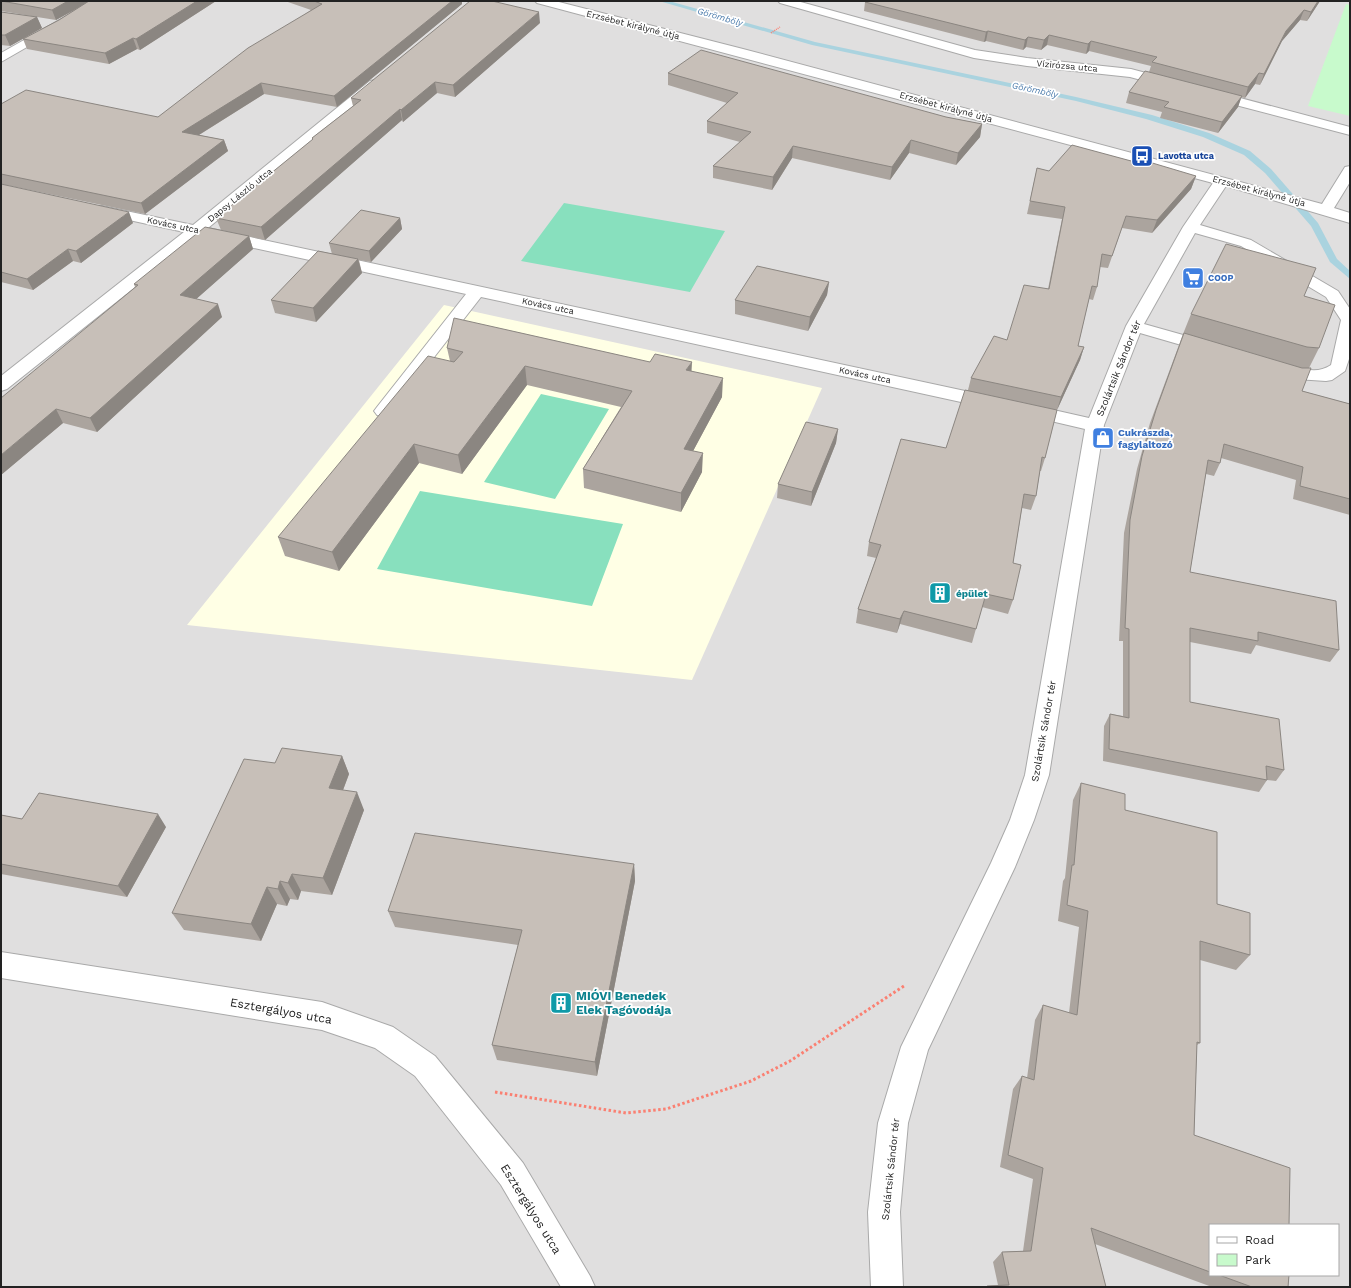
<svg xmlns="http://www.w3.org/2000/svg" width="1351" height="1288" font-family="'Work Sans',sans-serif">
  <rect width="100%" height="100%" fill="#f2efe9"/>
  <path fill="#e0dfdf" fill-rule="evenodd" d="M 1,1 L 1350,1 L 1350,1287 L 1,1287 ZM 1210,1225 L 1338,1225 L 1338,1275 L 1210,1275 Z"/>
  <path fill="#ffffe5" d="M 444,305 L 822,388 L 692,680 L 187,625 Z"/>
  <path fill="#c8facc" d="M 1346,4 L 1350,5 L 1350,116 L 1308,106 Z"/>
  <path fill="#88e0be" d="M 564,203 L 725,231 L 690,292 L 521,261 Z
    M 541,394 L 609,409 L 555,499 L 484,482 Z
    M 420,491 L 623,524 L 592,606 L 377,569 Z"/>
  <g fill="none" stroke-linecap="round" stroke-linejoin="round">
    <path fill="#aad3df" fill-rule="evenodd" d="M 659,1 L 669,1 L 815,42 L 1076,97 L 1152,115 L 1209,133 L 1250,151 L 1271,169 L 1318,223 L 1337,259 L 1350,271 L 1350,279 L 1330,262 L 1311,226 L 1265,173 L 1244,155 L 1203,137 L 1146,119 L 1076,101 L 812,45 Z"/>
    <g stroke="#a9a9a9" stroke-width="2">
      <path id="minor" d="M 93,1 L 107,1 L 1,62 L 1,53 Z
        M 535,1 L 555,1 L 743,49 L 1322,204 L 1345,167 L 1350,166 L 1350,182 L 1334,208 L 1350,213 L 1350,223 L 1226,186 L 1200,225 L 1251,240 L 1338,291 L 1350,309 L 1350,356 L 1345,371 L 1332,380 L 1326,381 L 1296,379 L 1273,373 L 1270,369 L 1273,365 C 1292,360 1310,379 1331,365 L 1341,320 L 1326,297 L 1241,246 L 1195,233 L 1144,324 L 1215,344 L 1218,348 L 1215,352 L 1209,353 L 1140,333 L 1104,425 L 1049,775 L 1034,820 L 1015,867 L 928,1050 L 908,1123 L 900,1212 L 903,1287 L 871,1287 L 868,1212 L 878,1123 L 901,1047 L 991,863 L 1010,820 L 1025,775 L 1085,429 L 1021,414 L 1018,410 L 1021,406 L 1027,404 L 1089,418 L 1126,326 L 1183,227 L 1213,183 L 537,3 Z
        M 778,1 L 797,1 L 975,50 L 1027,58 L 1131,69 L 1176,81 L 1177,84 L 1171,88 L 1130,77 L 1027,66 L 974,58 L 780,3 Z
        M 375,80 L 381,84 L 380,87 L 208,228 L 993,397 L 999,399 L 1002,403 L 999,407 L 993,409 L 481,297 L 389,415 L 383,417 L 377,415 L 374,411 L 377,407 L 466,294 L 199,236 L 7,389 L 1,391 L 1,376 L 184,232 L 97,213 L 95,210 L 97,207 L 102,206 L 193,225 L 370,81 Z
        M 1210,90 L 1350,127 L 1350,135 L 1205,97 L 1203,94 L 1205,91 Z
        M 1,952 L 322,1002 L 393,1027 L 435,1056 L 523,1163 L 590,1276 L 595,1287 L 561,1287 L 501,1185 L 415,1076 L 375,1048 L 322,1030 L 1,978 Z"/>
    </g>
    <path stroke="#fa8072" stroke-width="1.5" stroke-dasharray="1 1" stroke-linecap="butt" d="M 771,33 L 780,27"/>
    <path stroke="#fa8072" stroke-width="3" stroke-dasharray="2.5 2.5" stroke-linecap="butt" d="M 495,1092 L 626,1113 L 666,1109 L 751,1081 L 790,1061 L 904,986"/>
    <use href="#minor" fill="#fff" fill-rule="evenodd"/>
  </g>
  <path fill="#aba49e" d="M 1,1 L 216,1 L 140,50 L 137,49 L 109,64 L 27,49 L 23,39 L 59,20 L 73,11 L 56,20 L 37,17 L 42,28 L 10,46 L 1,45 L 1,12 L 37,17 L 1,11 Z
    M 285,1 L 462,1 L 462,4 L 337,107 L 264,94 L 199,135 L 224,140 L 228,151 L 145,214 L 1,184 L 1,104 L 158,117 L 311,10 Z
    M 865,1 L 1320,1 L 1307,21 L 1300,20 L 1282,41 L 1260,85 L 1255,84 L 1245,98 L 1241,97 L 1238,107 L 1218,133 L 1160,118 L 1162,112 L 1126,103 L 1129,92 L 1149,72 L 1151,66 L 1089,51 L 1086,54 L 1047,45 L 1041,50 L 1026,47 L 1023,50 L 986,41 L 984,42 L 864,11 L 865,2 Z
    M 540,23 L 455,97 L 437,93 L 403,122 L 402,120 L 265,240 L 221,230 L 216,218 L 312,140 L 312,138 L 353,106 L 351,98 Z
    M 668,73 L 946,117 L 982,124 L 980,137 L 956,165 L 909,153 L 890,180 L 792,158 L 772,190 L 713,178 L 713,166 L 740,142 L 707,133 L 707,121 L 727,103 L 668,85 Z
    M 1146,165 L 1196,176 L 1191,189 L 1152,233 L 1122,228 L 1108,268 L 1100,267 L 1097,287 L 1093,300 L 1089,299 L 1078,346 L 1084,347 L 1080,360 L 1057,410 L 1045,458 L 1041,471 L 1040,471 L 1036,496 L 1031,510 L 1022,508 L 1013,563 L 1013,600 L 1008,614 L 982,607 L 972,643 L 900,624 L 897,633 L 856,623 L 858,609 L 876,558 L 867,556 L 869,542 L 946,448 L 968,390 L 971,378 L 1007,340 L 1048,289 L 1062,219 L 1027,214 L 1037,168 L 1049,171 Z
    M 1,184 L 133,223 L 81,263 L 73,261 L 33,290 L 1,282 Z
    M 400,218 L 402,229 L 371,262 L 359,260 L 362,273 L 316,322 L 275,313 L 271,300 L 332,254 L 329,243 Z
    M 249,236 L 253,249 L 196,299 L 222,317 L 97,432 L 63,423 L 1,475 L 135,287 L 134,284 Z
    M 829,282 L 827,295 L 808,331 L 735,314 L 735,300 Z
    M 1304,296 L 1319,348 L 1309,368 L 1302,391 L 1350,404 L 1350,515 L 1293,499 L 1296,480 L 1221,458 L 1220,463 L 1214,476 L 1206,474 L 1190,572 L 1339,650 L 1330,662 L 1256,645 L 1251,654 L 1190,642 L 1190,702 L 1284,770 L 1276,781 L 1267,780 L 1259,792 L 1103,761 L 1104,726 L 1110,714 L 1123,716 L 1123,641 L 1119,641 L 1124,533 L 1137,469 L 1150,423 L 1183,334 L 1191,314 Z
    M 447,348 L 650,362 L 691,371 L 722,397 L 693,451 L 702,472 L 681,512 L 584,488 L 583,469 L 621,407 L 527,385 L 462,474 L 419,463 L 339,571 L 285,556 L 278,537 L 450,361 Z
    M 838,429 L 836,443 L 811,506 L 777,498 L 778,484 Z
    M 342,756 L 349,774 L 343,790 L 364,810 L 332,895 L 301,891 L 298,900 L 290,899 L 287,906 L 277,904 L 261,941 L 184,930 L 172,913 L 275,763 Z
    M 1081,783 L 1125,810 L 1217,904 L 1250,955 L 1236,970 L 1200,960 L 1200,1043 L 1197,1045 L 1194,1135 L 1210,1225 L 1210,1275 L 1289,1275 L 1288,1287 L 1212,1287 L 1095,1244 L 1106,1287 L 986,1287 L 987,1286 L 998,1285 L 993,1262 L 1002,1252 L 1023,1251 L 1033,1179 L 1000,1167 L 1013,1089 L 1022,1076 L 1027,1078 L 1035,1020 L 1043,1005 L 1069,1013 L 1079,927 L 1058,921 L 1063,881 L 1065,878 L 1073,800 Z
    M 1,815 L 22,819 L 166,827 L 127,897 L 1,874 Z
    M 634,864 L 635,881 L 597,1076 L 497,1060 L 492,1045 L 518,945 L 395,927 L 388,911 Z"/>
  <path fill="#8b8681" d="M 68,1 L 90,1 L 56,20 L 52,10 Z
    M 197,1 L 216,1 L 140,50 L 136,39 Z
    M 452,1 L 462,1 L 462,4 L 337,107 L 334,96 Z
    M 1318,1 L 1320,1 L 1307,21 L 1311,12 Z
    M 1304,10 L 1300,20 L 1282,41 L 1260,85 L 1264,74 L 1286,31 Z
    M 539,12 L 540,23 L 455,97 L 453,85 Z
    M 37,17 L 42,28 L 10,46 L 5,35 Z
    M 988,31 L 986,41 L 984,42 L 986,32 Z
    M 1049,35 L 1047,45 L 1041,50 L 1044,40 Z
    M 1028,37 L 1026,47 L 1023,50 L 1025,40 Z
    M 133,38 L 137,49 L 109,64 L 105,53 Z
    M 1091,41 L 1089,51 L 1086,54 L 1088,44 Z
    M 1259,73 L 1255,84 L 1245,98 L 1248,87 Z
    M 435,82 L 437,93 L 403,122 L 401,110 Z
    M 261,83 L 264,94 L 186,143 L 182,132 Z
    M 1242,96 L 1238,107 L 1218,133 L 1222,122 Z
    M 400,109 L 402,120 L 265,240 L 261,227 Z
    M 982,124 L 980,137 L 956,165 L 958,153 Z
    M 224,140 L 228,151 L 145,214 L 141,203 Z
    M 911,140 L 909,153 L 890,180 L 892,167 Z
    M 793,146 L 792,158 L 772,190 L 773,177 Z
    M 1196,176 L 1191,189 L 1152,233 L 1157,220 Z
    M 129,212 L 133,223 L 81,263 L 76,251 Z
    M 400,218 L 402,229 L 371,262 L 369,251 Z
    M 249,236 L 253,249 L 185,309 L 180,295 Z
    M 68,249 L 73,261 L 33,290 L 27,279 Z
    M 358,259 L 362,273 L 316,322 L 313,308 Z
    M 829,282 L 827,295 L 808,331 L 810,317 Z
    M 218,304 L 222,317 L 97,432 L 90,418 Z
    M 1084,347 L 1080,360 L 1057,410 L 1061,397 Z
    M 692,362 L 691,381 L 686,370 Z
    M 525,366 L 527,385 L 462,474 L 458,455 Z
    M 723,378 L 722,397 L 684,468 L 684,449 Z
    M 56,409 L 63,423 L 1,475 L 1,455 Z
    M 838,429 L 836,443 L 811,506 L 812,492 Z
    M 414,444 L 419,463 L 339,571 L 332,552 Z
    M 703,453 L 702,472 L 681,512 L 681,493 Z
    M 904,611 L 900,624 L 897,633 L 900,619 Z
    M 342,756 L 349,774 L 337,806 L 329,788 Z
    M 357,792 L 364,810 L 332,895 L 323,878 Z
    M 158,814 L 166,827 L 127,897 L 118,886 Z
    M 634,864 L 635,881 L 597,1076 L 595,1062 Z
    M 292,874 L 301,891 L 298,900 L 288,883 Z
    M 280,881 L 290,899 L 287,906 L 278,889 Z
    M 267,887 L 277,904 L 261,941 L 251,924 Z"/>
  <path fill="#c7bfb8" stroke="#8b8681" d="M 1,1 L 68,1 L 52,10 Z
    M 89,1 L 197,1 L 136,39 L 133,38 L 105,53 L 23,39 L 59,20 Z
    M 314,1 L 452,1 L 334,96 L 261,83 L 182,132 L 224,140 L 141,203 L 1,174 L 1,104 L 26,90 L 158,117 L 248,48 L 322,4 Z
    M 470,1 L 492,1 L 539,12 L 453,85 L 435,82 L 401,110 L 400,109 L 261,227 L 216,218 L 313,139 L 312,138 L 361,100 L 351,98 Z
    M 865,1 L 1318,1 L 1311,12 L 1304,10 L 1286,31 L 1264,74 L 1259,73 L 1248,87 L 1152,62 L 1157,57 L 1091,41 L 1088,44 L 1049,35 L 1044,40 L 1028,37 L 1025,40 L 988,31 L 986,32 L 865,2 Z
    M 1,12 L 37,17 L 5,35 L 1,35 Z
    M 701,50 L 946,117 L 982,124 L 958,153 L 911,140 L 892,167 L 793,146 L 773,177 L 713,166 L 751,132 L 707,121 L 738,93 L 668,73 Z
    M 1145,71 L 1242,96 L 1222,122 L 1164,107 L 1169,102 L 1129,92 Z
    M 1072,145 L 1146,165 L 1149,162 L 1196,176 L 1157,220 L 1126,216 L 1112,256 L 1102,254 L 1097,287 L 1092,286 L 1078,346 L 1084,347 L 1061,397 L 971,378 L 994,336 L 1007,340 L 1024,285 L 1049,289 L 1065,207 L 1030,201 L 1037,168 L 1049,171 Z
    M 1,184 L 129,212 L 76,251 L 68,249 L 27,279 L 1,272 Z
    M 361,210 L 400,218 L 369,251 L 329,243 Z
    M 205,227 L 249,236 L 180,295 L 218,304 L 90,418 L 56,409 L 1,455 L 1,398 L 138,285 L 134,284 Z
    M 1226,244 L 1316,268 L 1304,296 L 1335,305 L 1319,348 L 1307,347 L 1191,314 Z
    M 318,251 L 358,259 L 313,308 L 271,300 Z
    M 757,266 L 829,282 L 810,317 L 735,300 Z
    M 454,318 L 650,362 L 655,354 L 692,362 L 686,370 L 723,378 L 684,449 L 703,453 L 681,493 L 583,469 L 632,391 L 525,366 L 458,455 L 414,444 L 332,552 L 278,537 L 428,356 L 454,362 L 463,352 L 447,348 Z
    M 1184,333 L 1302,368 L 1311,368 L 1302,391 L 1350,404 L 1350,499 L 1300,486 L 1303,467 L 1224,444 L 1220,463 L 1208,460 L 1190,572 L 1336,601 L 1339,650 L 1258,632 L 1258,641 L 1190,628 L 1190,702 L 1279,719 L 1284,770 L 1266,766 L 1267,780 L 1109,749 L 1110,714 L 1129,718 L 1129,629 L 1125,628 L 1130,520 L 1142,456 L 1156,410 Z
    M 965,390 L 1057,410 L 1045,458 L 1042,457 L 1036,496 L 1024,494 L 1013,563 L 1021,565 L 1013,600 L 986,594 L 976,629 L 904,611 L 900,619 L 858,609 L 881,545 L 869,542 L 901,439 L 946,448 Z
    M 806,422 L 838,429 L 812,492 L 778,484 Z
    M 282,748 L 342,756 L 329,788 L 357,792 L 323,878 L 292,874 L 288,883 L 280,881 L 278,889 L 267,887 L 251,924 L 172,913 L 244,759 L 275,763 Z
    M 1081,783 L 1125,794 L 1125,810 L 1217,832 L 1217,904 L 1250,913 L 1250,955 L 1200,941 L 1200,1043 L 1197,1042 L 1194,1135 L 1290,1168 L 1289,1225 L 1210,1225 L 1210,1272 L 1091,1228 L 1106,1287 L 987,1287 L 987,1286 L 1009,1285 L 1002,1252 L 1031,1251 L 1043,1168 L 1008,1155 L 1022,1076 L 1034,1080 L 1043,1005 L 1077,1015 L 1088,911 L 1067,905 L 1072,865 L 1074,865 Z
    M 39,793 L 158,814 L 118,886 L 1,864 L 1,815 L 22,819 Z
    M 415,833 L 634,864 L 595,1062 L 492,1045 L 522,930 L 388,911 Z
    M 1219,1275 L 1289,1275 L 1288,1287 L 1252,1287 Z"/>
  <defs>
    <g id="bus-square" transform="scale(1.15)"><rect x="-9" y="-9" width="18" height="18" rx="4" fill="#1a4fb4" stroke="#fff"/><path d="M-5-6H5V4H4V6H2V4H-2V6H-4V4H-5ZM-3.5-4V0h7V-4ZM-3.5 1.2v1.5H-2V1.2ZM2 1.2v1.5H3.5V1.2Z" fill="#fff"/></g>
    <g id="supermarket-square" transform="scale(1.15)"><rect x="-9" y="-9" width="18" height="18" rx="4" fill="#3f7fe0" stroke="#fff"/><path d="M-6-5.5h2.5l.6 2H6L4.5 2H-2.5L-4.4-4H-6ZM-1.5 3.2a1.3 1.3 0 1 0 .1 0ZM3 3.2a1.3 1.3 0 1 0 .1 0Z" fill="#fff"/></g>
    <g id="shop-square" transform="scale(1.15)"><rect x="-9" y="-9" width="18" height="18" rx="4" fill="#3f7fe0" stroke="#fff"/><path d="M-5-2.5h2.3a2.7 3.5 0 0 1 5.4 0H5L5.5 6h-11ZM-1.5-2.5h3a1.5 2.3 0 0 0-3 0Z" fill="#fff"/></g>
    <g id="building-square" transform="scale(1.15)"><rect x="-9" y="-9" width="18" height="18" rx="4" fill="#0f9aa8" stroke="#fff"/><path d="M-4-6H4V6H1V3H-1V6H-4ZM-2.5-4.3h1.7v1.8h-1.7ZM.8-4.3h1.7v1.8H.8ZM-2.5-1h1.7V.8h-1.7ZM.8-1h1.7V.8H.8Z" fill="#fff"/></g>
  </defs>
  <g fill-rule="evenodd">
    <use href="#bus-square" x="1142" y="156"/>
    <use href="#supermarket-square" x="1193" y="278"/>
    <use href="#shop-square" x="1103" y="438"/>
    <use href="#building-square" x="940" y="593"/>
    <use href="#building-square" x="561" y="1003"/>
  </g>
  <g text-anchor="middle" stroke-width="3.5" stroke-linejoin="round" paint-order="stroke">
    <g font-size="9" font-style="italic" fill="#4a7aab" stroke="#fff">
      <text transform="translate(720 17) rotate(16)" y="3">Görömböly</text>
      <text transform="translate(1035 90) rotate(12)" y="3">Görömböly</text>
    </g>
    <g font-size="9" fill="#222" stroke="#fff">
      <text transform="translate(633 25) rotate(14)" y="3">Erzsébet királyné útja</text>
      <text transform="translate(1067 66) rotate(5)" y="3">Vízirózsa utca</text>
      <text transform="translate(946 107) rotate(15)" y="3">Erzsébet királyné útja</text>
      <text transform="translate(1259 191) rotate(15)" y="3">Erzsébet királyné útja</text>
      <text transform="translate(240 195) rotate(-39)" y="3">Dapsy László utca</text>
      <text transform="translate(173 225) rotate(12)" y="3">Kovács utca</text>
      <text transform="translate(548 306) rotate(12)" y="3">Kovács utca</text>
      <text transform="translate(865 375) rotate(12)" y="3">Kovács utca</text>
    </g>
    <g font-size="9" font-weight="bold" fill="#164399" stroke="#fff" text-anchor="start">
      <text x="1158" y="159">Lavotta utca</text>
    </g>
    <g font-size="9" font-weight="bold" fill="#366cbe" stroke="#fff" text-anchor="start">
      <text x="1208" y="281">COOP</text>
    </g>
    <g font-size="10" fill="#222" stroke="#fff">
      <text transform="translate(1118 368) rotate(-68)" y="4">Szolártsik Sándor tér</text>
      <text transform="translate(1043 731) rotate(-80)" y="4">Szolártsik Sándor tér</text>
      <text transform="translate(890 1169) rotate(-84)" y="4">Szolártsik Sándor tér</text>
    </g>
    <g font-size="10" font-weight="bold" fill="#366cbe" stroke="#fff" text-anchor="start">
      <text x="1118" y="436">Cukrászda,<tspan x="1118" dy="12">fagylaltozó</tspan></text>
    </g>
    <g font-size="10" font-weight="bold" fill="#0d838f" stroke="#fff" text-anchor="start">
      <text x="956" y="597">épület</text>
    </g>
    <g font-size="12" font-weight="bold" fill="#0d838f" stroke="#fff" text-anchor="start">
      <text x="576" y="1000">MIÓVI Benedek<tspan x="576" dy="14">Elek Tagóvodája</tspan></text>
    </g>
    <g font-size="12" fill="#222" stroke="#fff">
      <text transform="translate(281 1011) rotate(10)" y="4">Esztergályos utca</text>
      <text transform="translate(531 1209) rotate(58)" y="4">Esztergályos utca</text>
    </g>
  </g>
  <rect width="1351" height="1288" fill="none" stroke="#222222" stroke-width="4"/>
  <rect x="1209" y="1224" width="130" height="52" fill="#ffffff" stroke="#a7a7a7"/>
  <rect x="1217" y="1237" width="20" height="6" fill="#ffffff" stroke="#a7a7a7"/>
  <text x="1245" y="1244" font-size="12" fill="#222222">Road</text>
  <rect x="1217" y="1254" width="20" height="12" fill="#c8facc" stroke="#a7a7a7"/>
  <text x="1245" y="1264" font-size="12" fill="#222222">Park</text>
</svg>
